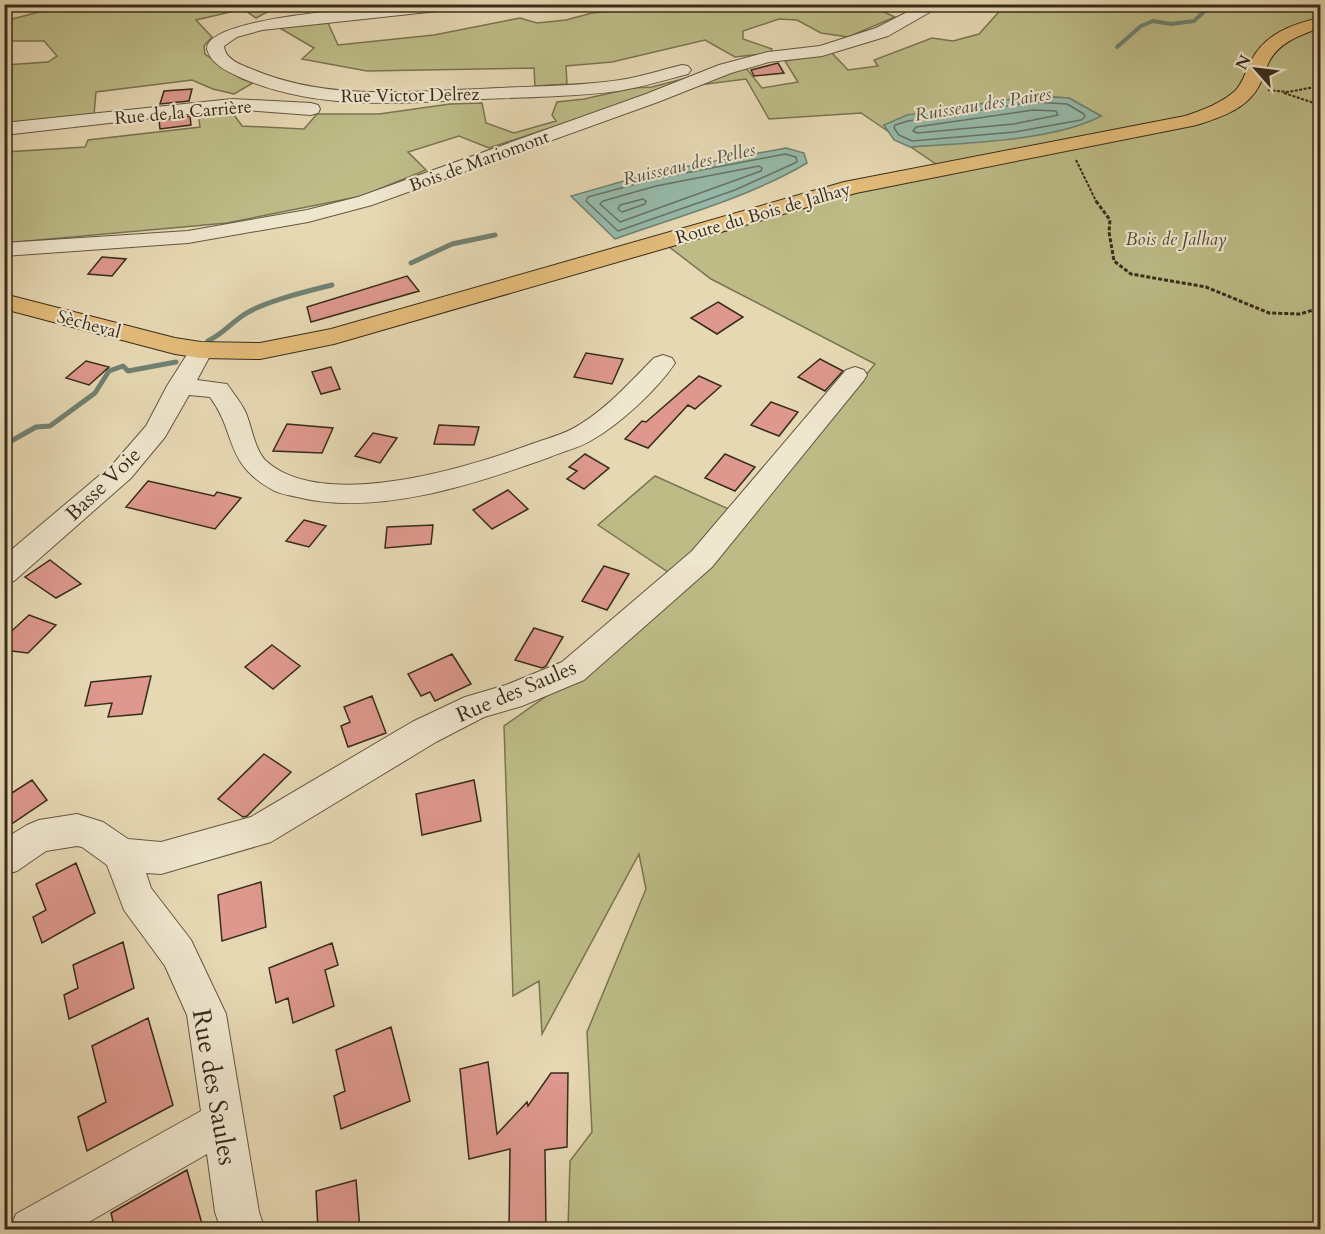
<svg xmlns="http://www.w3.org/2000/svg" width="1325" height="1234" font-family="Cardo,serif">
  <rect width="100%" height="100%" fill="#e6d8b3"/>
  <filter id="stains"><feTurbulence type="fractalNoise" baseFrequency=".00333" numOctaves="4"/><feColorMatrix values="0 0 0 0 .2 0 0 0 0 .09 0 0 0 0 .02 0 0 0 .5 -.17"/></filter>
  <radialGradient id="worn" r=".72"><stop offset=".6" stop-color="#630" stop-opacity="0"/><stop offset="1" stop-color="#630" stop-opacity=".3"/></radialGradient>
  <path fill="#bdbc87" stroke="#7a7452" stroke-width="1.5" d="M 673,4 L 722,7 L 731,4 L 866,4 L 895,17 L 848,37 L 821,33 L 797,20 L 779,19 L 743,31 L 743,39 L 772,49 L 771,53 L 735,57 L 705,40 L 612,62 L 566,66 L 567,84 L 535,86 L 534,68 L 367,71 L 302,59 L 314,48 L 278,27 L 328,23 L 338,45 L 434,35 L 520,18 L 537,23 L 566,20 L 592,13 L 626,10 L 644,5 Z
    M 51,5 L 280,5 L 256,18 L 243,9 L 196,20 L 212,37 L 204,46 L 205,54 L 240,78 L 253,83 L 234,94 L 213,89 L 192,80 L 96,92 L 94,115 L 5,124 L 5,65 L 48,62 L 57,56 L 44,41 L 5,41 L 4,21 L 47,10 Z
    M 1005,5 L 1320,5 L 1320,1229 L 568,1229 L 570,1161 L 592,1132 L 587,1032 L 646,889 L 639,854 L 542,1034 L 539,981 L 513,996 L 504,726 L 643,628 L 713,562 L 875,364 L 711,279 L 664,243 L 940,167 L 911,147 L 1016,138 L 1101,116 L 1069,98 L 1032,96 L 884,125 L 889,132 L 861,113 L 769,119 L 746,79 L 667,89 L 489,148 L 459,136 L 408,152 L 426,170 L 362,196 L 227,223 L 5,243 L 5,152 L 85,147 L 88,140 L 200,127 L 198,113 L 230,109 L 242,126 L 304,129 L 317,114 L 379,114 L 450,104 L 482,103 L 486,123 L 514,133 L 556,121 L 552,115 L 557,102 L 584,99 L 633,88 L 652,87 L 694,76 L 746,68 L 762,88 L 798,82 L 785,61 L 832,53 L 848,70 L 878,66 L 874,60 L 932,38 L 953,41 L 979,34 Z
    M 655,476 L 733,511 L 674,576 L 598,525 Z"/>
  <path fill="#96baab" stroke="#708172" stroke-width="1.5" d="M 1032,96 L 1069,98 L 1101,116 C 1055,141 964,143 910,147 L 894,140 L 884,125 L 907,115 Z
    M 786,148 L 804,153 L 807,163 C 748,198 679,216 615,239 L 571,196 L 652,173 Z"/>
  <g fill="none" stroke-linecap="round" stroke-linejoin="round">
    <path stroke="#677364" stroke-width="1.5" d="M 1033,102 L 1067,104 L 1084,114 L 1085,117 L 1081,120 L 1015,132 L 912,141 L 899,135 L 894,128 L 895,125 L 908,121 Z
      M 1033,110 L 1056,111 L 1058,115 L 1014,124 L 917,133 L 913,131 L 916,127 Z
      M 785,154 L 796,157 L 797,162 L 735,190 L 618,231 L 586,201 L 588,197 L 654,179 Z
      M 759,166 L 762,168 L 761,171 L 620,222 L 600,204 L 603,201 L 656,186 Z
      M 643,199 L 646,201 L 645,204 L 622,212 L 618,209 L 620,205 Z"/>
    <path stroke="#708172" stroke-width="4" d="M 1117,47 L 1141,26 L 1153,21 L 1171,24 L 1194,21 L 1212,4"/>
    <path stroke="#708172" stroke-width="5" d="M 411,263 L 452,244 L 495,235
      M 208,341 C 224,333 229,325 242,316 C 261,302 308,291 332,285
      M 4,445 L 36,427 L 50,426 L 95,393 L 109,371 L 123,366 L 128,371 L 176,362"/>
  </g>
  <path fill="#de988d" stroke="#382c1c" stroke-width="1.5" d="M 778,63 L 784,73 L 754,76 L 751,70 Z
    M 192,89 L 189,101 L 160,104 L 164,91 Z
    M 190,116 L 191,125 L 160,129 L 159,120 Z
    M 102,257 L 126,259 L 112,276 L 88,274 Z
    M 407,276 L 419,291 L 311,322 L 307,307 Z
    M 718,302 L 743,317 L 717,334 L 691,318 Z
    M 586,353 L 623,359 L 612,384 L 574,377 Z
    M 820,359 L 843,371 L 825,391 L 798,377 Z
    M 86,361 L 109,367 L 89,385 L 66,378 Z
    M 331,367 L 340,389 L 321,394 L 312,372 Z
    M 699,376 L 721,386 L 695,409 L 688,405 L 648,448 L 625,439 L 642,421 L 646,422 Z
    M 771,402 L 798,412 L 779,436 L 751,425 Z
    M 287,424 L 333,428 L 322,453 L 273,451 Z
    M 439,425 L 479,427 L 474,445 L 434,444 Z
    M 373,433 L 397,438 L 380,463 L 355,456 Z
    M 585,454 L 609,468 L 584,489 L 567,479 L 577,471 L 569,467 Z
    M 725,454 L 755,467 L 735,491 L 705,478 Z
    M 148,481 L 214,496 L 217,492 L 241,498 L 215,529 L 126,507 Z
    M 508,490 L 528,509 L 492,529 L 473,510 Z
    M 304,520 L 326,526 L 309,547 L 286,541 Z
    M 433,525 L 431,544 L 385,548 L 387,527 Z
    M 50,560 L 81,584 L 56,598 L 25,577 Z
    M 604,566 L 629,574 L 607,610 L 582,601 Z
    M 29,615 L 56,625 L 28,653 L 4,650 L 4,638 Z
    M 534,628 L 563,637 L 546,666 L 542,668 L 515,660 Z
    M 272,645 L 300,666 L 273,689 L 245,667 Z
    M 452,654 L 471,684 L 435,701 L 430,692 L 421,696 L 408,674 Z
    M 151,676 L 142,714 L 108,717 L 112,703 L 85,706 L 91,682 Z
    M 372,696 L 386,733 L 348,747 L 341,726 L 350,722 L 344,707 Z
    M 264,754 L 291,772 L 247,816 L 243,817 L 218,799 Z
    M 32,780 L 47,800 L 4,829 L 4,798 Z
    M 474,780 L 481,821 L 422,835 L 416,794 Z
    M 76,863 L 95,913 L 42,943 L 33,917 L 46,910 L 36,884 Z
    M 261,882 L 266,927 L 222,941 L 218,895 Z
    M 123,942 L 134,988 L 69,1019 L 64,995 L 78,988 L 73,965 Z
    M 332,943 L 338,965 L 325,970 L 334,1006 L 293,1023 L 288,998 L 276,1003 L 269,968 Z
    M 148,1018 L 173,1105 L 87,1151 L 78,1117 L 106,1102 L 92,1046 Z
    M 391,1027 L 410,1101 L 341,1129 L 334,1096 L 345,1091 L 336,1050 Z
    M 488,1062 L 497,1134 L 527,1102 L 528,1106 L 551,1073 L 568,1073 L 567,1147 L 545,1150 L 546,1230 L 509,1230 L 510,1149 L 469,1159 L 460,1069 Z
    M 187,1170 L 202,1224 L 192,1230 L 115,1230 L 111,1213 Z
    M 356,1180 L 360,1230 L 318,1230 L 316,1191 Z"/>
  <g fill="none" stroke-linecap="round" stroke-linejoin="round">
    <g stroke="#645742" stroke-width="2">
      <path id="minor" d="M 406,4 L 464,4 L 456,9 L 262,30 L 237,37 L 224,46 C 225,60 242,65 254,70 C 326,100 403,92 479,89 C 526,86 573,87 620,80 C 641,77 661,70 682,65 L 688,66 L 691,70 L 688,74 C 665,80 642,87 618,91 C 573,97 527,97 482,99 C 401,103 321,111 244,79 C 229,72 212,66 207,49 C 206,16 377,8 406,4 Z
        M 923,4 L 944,4 L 888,36 L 822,56 L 769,62 L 731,73 L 658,102 L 372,205 L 308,222 L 188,243 L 4,256 L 4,243 L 188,231 L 307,210 L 358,197 L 646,94 L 719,65 L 768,52 L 820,46 L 876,28 Z
        M 232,99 L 311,103 L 318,105 L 320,109 L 318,113 L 311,115 L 232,109 L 4,135 L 4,123 Z
        M 201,343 L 209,345 L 213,350 L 197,380 L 227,384 C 233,393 240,401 245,411 C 252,426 254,449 266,461 C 323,512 466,468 529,445 C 544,439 559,436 572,429 C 604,412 629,383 654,358 L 663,355 L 672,358 L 675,363 C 657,390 620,424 592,440 C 579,448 564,451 550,457 C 475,484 377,517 297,497 C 289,495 279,494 271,489 C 224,462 237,434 210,397 L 189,395 L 165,437 L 131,478 L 14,581 L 4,584 L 4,556 L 113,464 L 146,426 L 167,386 L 193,345 Z
        M 855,367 L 864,370 L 867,375 L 864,380 L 712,567 L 584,680 L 522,706 L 484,717 L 436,742 L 271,842 L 161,874 L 146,873 L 151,888 L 191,940 L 226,1014 L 259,1212 L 265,1230 L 221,1230 L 215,1212 L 207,1154 L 75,1230 L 10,1230 L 16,1214 L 201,1111 L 187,1015 L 165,966 L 124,910 L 107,865 L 82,847 L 77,846 L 46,851 L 17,871 L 4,875 L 4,839 L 27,825 L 39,820 L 77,814 L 103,822 L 128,839 L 161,842 L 251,817 L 412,722 L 465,697 L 506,685 L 562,662 L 692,551 L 846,370 Z"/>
    </g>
    <g stroke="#382c1c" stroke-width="2">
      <path id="major" d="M 1320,18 L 1320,28 C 1300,35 1277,43 1268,64 C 1263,76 1260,88 1251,97 C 1238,112 1215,119 1197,125 L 856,193 L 334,344 L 260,359 L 201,358 L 175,354 L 4,309 L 4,294 L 175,338 L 201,342 L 260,343 L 331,329 L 844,182 L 1185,116 C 1203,110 1222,103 1236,90 C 1243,82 1246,71 1251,61 C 1265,34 1292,24 1320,18 Z"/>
    </g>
    <path stroke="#382c1c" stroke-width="2" stroke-dasharray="3 1.5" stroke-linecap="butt" d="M 1268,90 L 1288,92 L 1320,86
      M 1284,93 L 1320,105
      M 1076,160 L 1097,203"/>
    <path stroke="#382c1c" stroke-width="3" stroke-dasharray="4 2" stroke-linecap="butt" d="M 1096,201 L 1110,220 L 1109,232 L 1114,261 L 1131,274 L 1206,287 L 1269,313 L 1300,314 L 1320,308"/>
    <use href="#minor" fill="#efe6ce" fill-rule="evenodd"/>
    <use href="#major" fill="#e3bc7a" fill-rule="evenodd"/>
  </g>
  <g text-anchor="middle" stroke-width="4.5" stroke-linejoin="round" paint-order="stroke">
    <g font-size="18" fill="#382c1c" stroke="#efe6ce">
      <text transform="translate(410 95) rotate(-1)" y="6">Rue Victor Delrez</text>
      <text transform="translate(183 112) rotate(-5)" y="6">Rue de la Carrière</text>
      <text transform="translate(479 161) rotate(-20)" y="6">Bois de Mariomont</text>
      <text transform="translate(763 213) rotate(-16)" y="6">Route du Bois de Jalhay</text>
      <text transform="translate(89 324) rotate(15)" y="6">Sècheval</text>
    </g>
    <g font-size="18" font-style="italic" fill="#505040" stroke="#efe6ce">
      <text transform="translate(983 104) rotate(-9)" y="6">Ruisseau des Paires</text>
      <text transform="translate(689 164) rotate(-13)" y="6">Ruisseau des Pelles</text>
    </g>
    <g font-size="18" font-style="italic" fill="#534931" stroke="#efe6ce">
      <text x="1176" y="245">Bois de Jalhay</text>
    </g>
    <g font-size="21" fill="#382c1c" stroke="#efe6ce">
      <text transform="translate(103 484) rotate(-44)" y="7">Basse Voie</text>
      <text transform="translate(516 691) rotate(-23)" y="7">Rue des Saules</text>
    </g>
    <g font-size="26" fill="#382c1c" stroke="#efe6ce">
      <text transform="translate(215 1087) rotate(80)" y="9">Rue des Saules</text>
    </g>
  </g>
  <rect width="1325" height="1234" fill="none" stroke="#e6d8b3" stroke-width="24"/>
  <rect x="6" y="6" width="1313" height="1222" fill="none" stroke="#382c1c" stroke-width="3"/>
  <rect x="12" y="12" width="1301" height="1210" fill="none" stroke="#382c1c" stroke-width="1.5"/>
  <g transform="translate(1256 69) rotate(298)" stroke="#efe6ce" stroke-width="4.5" paint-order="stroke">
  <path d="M0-4.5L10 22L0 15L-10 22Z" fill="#382c1c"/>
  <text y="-9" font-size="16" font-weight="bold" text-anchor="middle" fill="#382c1c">N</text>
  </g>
  <rect width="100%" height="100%" filter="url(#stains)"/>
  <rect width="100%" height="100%" fill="url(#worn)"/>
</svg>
